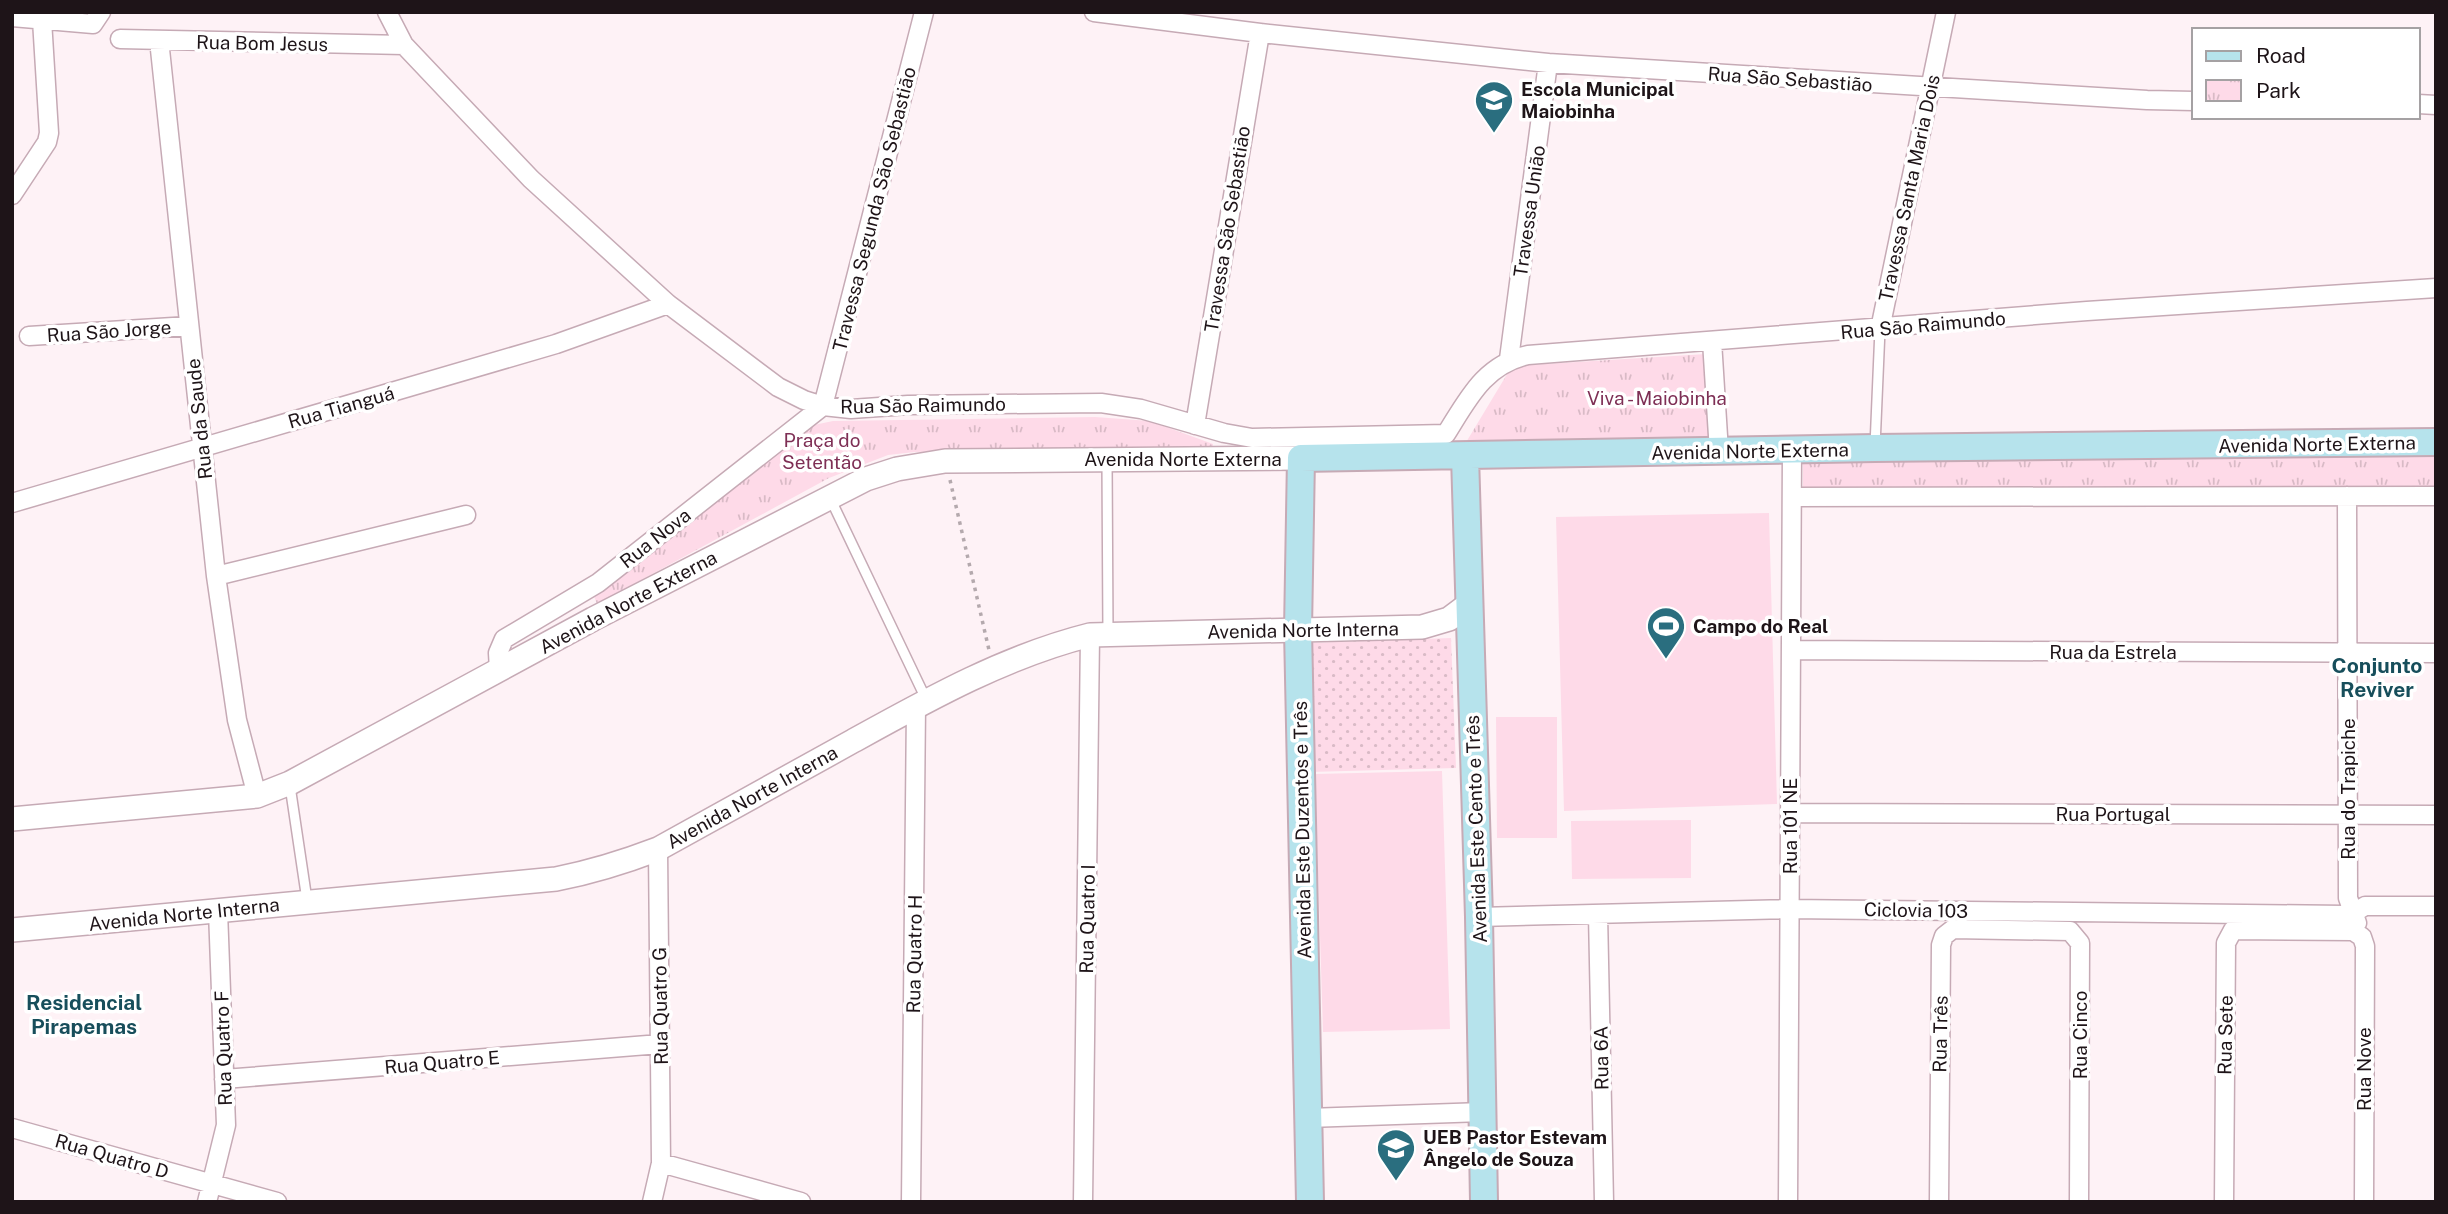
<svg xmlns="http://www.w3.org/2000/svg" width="2448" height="1214" font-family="'Public Sans',sans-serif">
  <defs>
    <pattern id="grass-dots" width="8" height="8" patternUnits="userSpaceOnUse" patternTransform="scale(1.75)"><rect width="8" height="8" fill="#fedae8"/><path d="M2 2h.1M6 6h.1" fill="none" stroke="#d9bac6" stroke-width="1.8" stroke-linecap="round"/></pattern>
    <pattern id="park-tufts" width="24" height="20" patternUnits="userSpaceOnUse" patternTransform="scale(1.75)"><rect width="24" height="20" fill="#fedae8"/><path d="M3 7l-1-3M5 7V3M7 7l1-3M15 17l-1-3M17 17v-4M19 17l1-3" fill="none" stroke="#d9bac6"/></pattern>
  </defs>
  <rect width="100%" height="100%" fill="#fef2f6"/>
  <path fill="url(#grass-dots)" d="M 1451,638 L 1456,768 L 1309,772 L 1305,643 Z"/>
  <path fill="url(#park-tufts)" d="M 1706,354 L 1711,438 L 1465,444 L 1512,366 Z
    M 1095,417 L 1150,421 L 1213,444 L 1213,448 L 915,452 L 888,455 L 829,478 L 597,604 L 594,596 L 809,426 L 833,421 Z
    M 2436,453 L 2436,487 L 1803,490 L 1803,462 Z"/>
  <path fill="#fedae8" d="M 1769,513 L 1777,804 L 1564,811 L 1556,517 Z
    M 1496,717 L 1557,717 L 1557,838 L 1497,838 Z
    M 1442,771 L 1450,1029 L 1323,1032 L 1315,774 Z
    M 1691,820 L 1691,878 L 1572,879 L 1571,821 Z"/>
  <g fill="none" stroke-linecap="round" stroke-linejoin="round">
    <g stroke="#c6aab5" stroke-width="12">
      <path id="service" d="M 1875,446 L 1880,329
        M 1107,461 L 1108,633
        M 831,500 L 926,699
        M 290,786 L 307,900"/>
    </g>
    <g stroke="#c6aab5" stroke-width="21">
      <path id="minor" d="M 387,12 L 404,45 L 531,179 L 668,304 L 778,387 L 804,400 L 823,406 L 851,409 L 908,405 L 1101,403 L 1141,409 L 1224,433 L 1252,438 L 1446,434 C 1468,399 1484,365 1528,355 L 2087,311 L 2436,288
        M 1094,12 L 1260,33 L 1548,63 L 2147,100 L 2194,101
        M 12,17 L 93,24 L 101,12
        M 120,39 L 404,45
        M 159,40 L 216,576 L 237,720 L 257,796
        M 2418,104 L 2436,105
        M 12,195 L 47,142 L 49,133 L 42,20
        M 1880,329 L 1946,12
        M 29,336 L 189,326
        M 1712,341 L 1719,452
        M 1509,359 L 1548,63
        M 823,406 L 924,12
        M 1195,425 L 1260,33
        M 2347,496 L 2348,898 L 2357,923
        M 1792,497 L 2436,496
        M 12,503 L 556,344 L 668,304
        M 216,576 L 466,515
        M 1791,650 L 2436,653
        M 499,670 L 498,653 L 504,639 L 598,583 L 823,406
        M 1790,813 L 2436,815
        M 1598,914 L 1604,1202
        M 1479,917 L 1789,909 L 2345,915 L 2354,913 L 2365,906 L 2436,906
        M 224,1079 L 660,1044
        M 1308,1118 L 1483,1112
        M 12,1128 L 277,1202
        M 661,1163 L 801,1202
        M 207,1202 L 226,1125 L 218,911
        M 652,1202 L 661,1163 L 658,849
        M 911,1202 L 916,706
        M 1083,1202 L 1090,635
        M 1788,1202 L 1792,451
        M 1939,1202 L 1941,945 L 1944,936 L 1953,929 L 2070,931 L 2080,943 L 2079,1202
        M 2224,1202 L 2226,943 L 2233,930 L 2353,931 L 2362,937 L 2365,946 L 2364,1202"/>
    </g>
    <g stroke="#c6aab5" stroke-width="26">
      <path id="tertiary" d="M 12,819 L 257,796 L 290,783 L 593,619 L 866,479 L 897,469 L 945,461 L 1301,458
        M 12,930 L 556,879 C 592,872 624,862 658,849 C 723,813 788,777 853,741 C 929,699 1006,656 1090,635 L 1422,627 L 1449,619 L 1469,604"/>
    </g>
    <g stroke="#c6aab5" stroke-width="30">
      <path id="secondary" d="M 1465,456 L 1479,917 L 1484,1202
        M 1310,1202 L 1298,630 L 1301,458 L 1875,448 L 2436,442"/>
    </g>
    <path stroke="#b4a9ad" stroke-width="3.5" stroke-dasharray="3.5 5" stroke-linecap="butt" d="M 950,480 L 989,650"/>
    <use href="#service" stroke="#fff" stroke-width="9"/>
    <use href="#minor" stroke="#fff" stroke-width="18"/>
    <use href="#tertiary" stroke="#fff" stroke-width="23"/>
    <use href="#secondary" stroke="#b6e3ec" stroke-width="26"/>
  </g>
  <defs>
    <g id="school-pin" transform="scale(2.0125)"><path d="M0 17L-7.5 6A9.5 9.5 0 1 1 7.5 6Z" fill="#2a6e7f" stroke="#fff"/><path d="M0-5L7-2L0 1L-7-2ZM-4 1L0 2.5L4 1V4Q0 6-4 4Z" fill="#fff"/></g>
    <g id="stadium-pin" transform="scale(2.0125)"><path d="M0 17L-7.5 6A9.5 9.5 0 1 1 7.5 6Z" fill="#2a6e7f" stroke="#fff"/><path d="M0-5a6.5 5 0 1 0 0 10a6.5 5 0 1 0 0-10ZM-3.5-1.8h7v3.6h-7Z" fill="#fff"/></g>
  </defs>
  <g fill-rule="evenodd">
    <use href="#school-pin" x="1494" y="100"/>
    <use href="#stadium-pin" x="1666" y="626"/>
    <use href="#school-pin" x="1396" y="1148"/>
  </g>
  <g text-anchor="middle" stroke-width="7" stroke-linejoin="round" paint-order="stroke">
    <g font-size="19" fill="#1e1418" stroke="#fff">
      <text transform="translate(262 43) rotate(1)" y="7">Rua Bom Jesus</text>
      <text transform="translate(1790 79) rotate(4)" y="7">Rua São Sebastião</text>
      <text transform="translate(1909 188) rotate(-78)" y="7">Travessa Santa Maria Dois</text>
      <text transform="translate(874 209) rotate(-76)" y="7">Travessa Segunda São Sebastião</text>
      <text transform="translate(1529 211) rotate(-82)" y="7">Travessa União</text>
      <text transform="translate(1227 229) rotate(-81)" y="7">Travessa São Sebastião</text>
      <text transform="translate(1923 325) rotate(-5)" y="7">Rua São Raimundo</text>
      <text transform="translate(109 331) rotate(-4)" y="7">Rua São Jorge</text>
      <text transform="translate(923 405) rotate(-1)" y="7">Rua São Raimundo</text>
      <text transform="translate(341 407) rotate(-16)" y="7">Rua Tianguá</text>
      <text transform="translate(199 419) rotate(-96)" y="7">Rua da Saude</text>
      <text transform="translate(2317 444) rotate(-1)" y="7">Avenida Norte Externa</text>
      <text transform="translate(1750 451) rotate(-1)" y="7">Avenida Norte Externa</text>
      <text x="1183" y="466">Avenida Norte Externa</text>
      <text transform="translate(655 538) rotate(-38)" y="7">Rua Nova</text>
      <text transform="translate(628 602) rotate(-28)" y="7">Avenida Norte Externa</text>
      <text transform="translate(1303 630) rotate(-1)" y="7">Avenida Norte Interna</text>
      <text x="2113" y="659">Rua da Estrela</text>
      <text transform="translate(2348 789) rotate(-90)" y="7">Rua do Trapiche</text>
      <text transform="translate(752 797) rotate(-29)" y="7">Avenida Norte Interna</text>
      <text x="2113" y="821">Rua Portugal</text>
      <text transform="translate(1790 826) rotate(-90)" y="7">Rua 101 NE</text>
      <text transform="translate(1476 829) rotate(-92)" y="7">Avenida Este Cento e Três</text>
      <text transform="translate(1302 830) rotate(-91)" y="7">Avenida Este Duzentos e Três</text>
      <text transform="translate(1916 910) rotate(1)" y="7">Ciclovia 103</text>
      <text transform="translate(184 914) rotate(-6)" y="7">Avenida Norte Interna</text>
      <text transform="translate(1087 919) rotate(-89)" y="7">Rua Quatro I</text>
      <text transform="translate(914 954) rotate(-89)" y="7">Rua Quatro H</text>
      <text transform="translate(660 1006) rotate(-91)" y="7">Rua Quatro G</text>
      <text transform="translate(1940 1034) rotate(-89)" y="7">Rua Três</text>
      <text transform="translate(2080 1035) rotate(-90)" y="7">Rua Cinco</text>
      <text transform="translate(2225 1035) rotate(-89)" y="7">Rua Sete</text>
      <text transform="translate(223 1048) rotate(-92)" y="7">Rua Quatro F</text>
      <text transform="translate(1601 1058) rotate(-91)" y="7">Rua 6A</text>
      <text transform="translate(442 1062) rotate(-5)" y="7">Rua Quatro E</text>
      <text transform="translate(2364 1069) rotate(-90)" y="7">Rua Nove</text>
      <text transform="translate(112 1156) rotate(16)" y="7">Rua Quatro D</text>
    </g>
    <g font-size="19" font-weight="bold" fill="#1e1418" stroke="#fff" text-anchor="start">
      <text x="1521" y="96">Escola Municipal<tspan x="1521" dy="22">Maiobinha</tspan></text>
      <text x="1693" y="633">Campo do Real</text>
      <text x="1423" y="1144">UEB Pastor Estevam<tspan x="1423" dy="22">Ângelo de Souza</tspan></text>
    </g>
    <g font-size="19" fill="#7e2f55" stroke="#fff">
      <text x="1657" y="405">Viva - Maiobinha</text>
      <text x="822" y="447">Praça do<tspan x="822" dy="22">Setentão</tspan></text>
    </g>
    <g font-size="21" font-weight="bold" fill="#174e5b" stroke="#fff">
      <text x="2377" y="673">Conjunto<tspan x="2377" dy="24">Reviver</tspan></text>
      <text x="84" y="1010">Residencial<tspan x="84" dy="24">Pirapemas</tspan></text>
    </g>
  </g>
  <rect width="2448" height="1214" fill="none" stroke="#1e1418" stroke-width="28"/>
  <rect x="2192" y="28" width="228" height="91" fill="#ffffff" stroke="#a5a1a3" stroke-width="2"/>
  <rect x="2206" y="51" width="35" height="10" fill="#b6e3ec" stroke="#a5a1a3" stroke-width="2"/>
  <text x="2256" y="63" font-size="21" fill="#1e1418">Road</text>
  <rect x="2206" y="80" width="35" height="21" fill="url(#park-tufts)" stroke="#a5a1a3" stroke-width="2"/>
  <text x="2256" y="98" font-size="21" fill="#1e1418">Park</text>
</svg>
